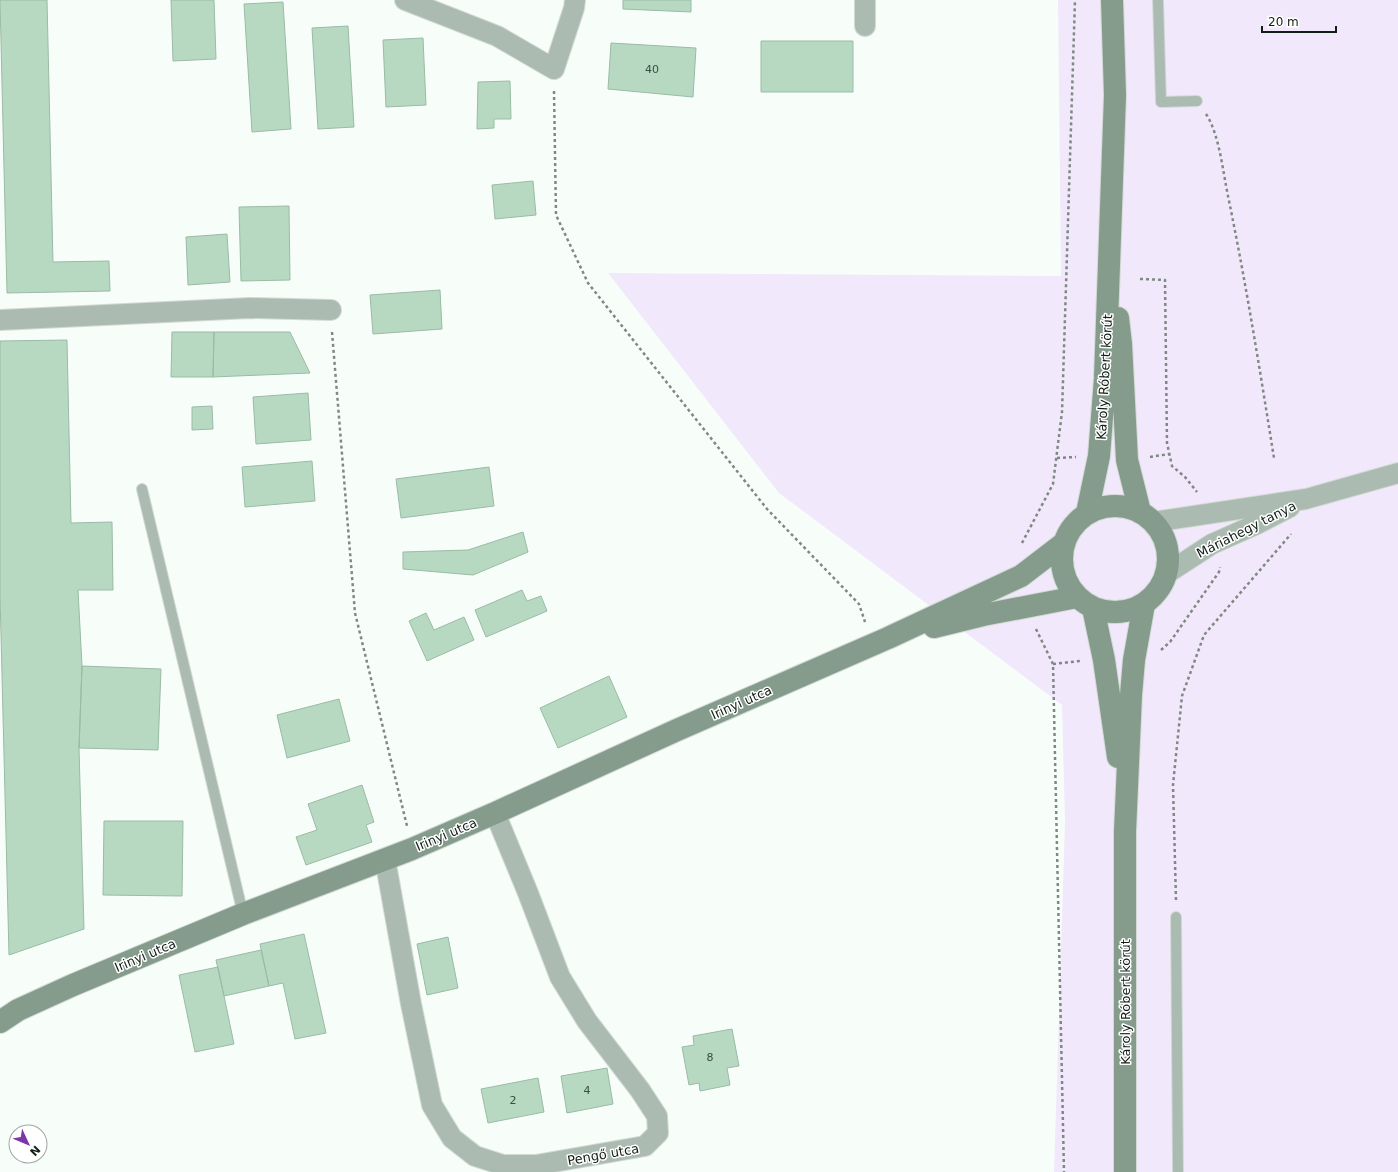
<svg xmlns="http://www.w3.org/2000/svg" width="1398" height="1172" font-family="'DejaVu Sans',sans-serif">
  <rect width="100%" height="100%" fill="#f7fef9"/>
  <path fill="#f2e8fb" d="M 1058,0 L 1398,0 L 1398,1172 L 1054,1172 L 1065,822 L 1062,705 L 779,493 L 608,273 L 1061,276 Z"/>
  <path fill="#b7d9c2" stroke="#9abba5" d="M 0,0 L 47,0 L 53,262 L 109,261 L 110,291 L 7,293 Z
    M 171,0 L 214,0 L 216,59 L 173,61 Z
    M 623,0 L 691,0 L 691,12 L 623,9 Z
    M 283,2 L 291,129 L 252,132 L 244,4 Z
    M 348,26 L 354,127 L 318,129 L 312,28 Z
    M 423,38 L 426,105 L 386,107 L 383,40 Z
    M 761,41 L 853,41 L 853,92 L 761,92 Z
    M 611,43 L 696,48 L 693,97 L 608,89 Z
    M 510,81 L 511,119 L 494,119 L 494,128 L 477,129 L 478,82 Z
    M 533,181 L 536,215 L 495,219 L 492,185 Z
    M 289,206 L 290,280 L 241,281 L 239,207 Z
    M 227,234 L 230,282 L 188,285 L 186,237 Z
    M 440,290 L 442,329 L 373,334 L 370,295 Z
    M 172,332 L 214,332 L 213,377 L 171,377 Z
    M 214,332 L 290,332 L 310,373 L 213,377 Z
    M 67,340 L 71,523 L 112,522 L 113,590 L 78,590 L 82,666 L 79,748 L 84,929 L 9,955 L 0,595 L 0,341 Z
    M 308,393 L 311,440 L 256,444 L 253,397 Z
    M 212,406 L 213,429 L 192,430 L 192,407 Z
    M 312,461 L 315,501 L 245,507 L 242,467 Z
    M 489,467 L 494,506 L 401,518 L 396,479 Z
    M 523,532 L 528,552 L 473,575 L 403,569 L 403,552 L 468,550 Z
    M 522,590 L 527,601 L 541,596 L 547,611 L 486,637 L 475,610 Z
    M 426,613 L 434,630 L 464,617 L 474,640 L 427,661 L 409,621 Z
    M 82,666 L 161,669 L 158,750 L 79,748 Z
    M 609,676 L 627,717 L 558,748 L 540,708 Z
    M 339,699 L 350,741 L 287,758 L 277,715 Z
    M 362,785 L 374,822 L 366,825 L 372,842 L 306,865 L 296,837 L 317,830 L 308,804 Z
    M 104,821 L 183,821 L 182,896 L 103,895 Z
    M 304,934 L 326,1033 L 295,1039 L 283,983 L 269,986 L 260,944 Z
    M 448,937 L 458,988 L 427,995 L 417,944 Z
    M 261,950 L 269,986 L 224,996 L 216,960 Z
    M 218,967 L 234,1044 L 195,1052 L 179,975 Z
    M 732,1029 L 739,1066 L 727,1068 L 730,1085 L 700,1091 L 699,1083 L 689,1085 L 682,1047 L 694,1045 L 693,1036 Z
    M 607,1068 L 613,1104 L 567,1113 L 561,1076 Z
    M 538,1078 L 544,1112 L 488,1123 L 481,1089 Z"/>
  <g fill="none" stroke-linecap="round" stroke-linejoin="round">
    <g stroke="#d2dad5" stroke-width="12">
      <path id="lane" d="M 1158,0 L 1161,102 L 1197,101
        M 142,489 L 243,914
        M 1176,917 L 1178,1172"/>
    </g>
    <g stroke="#d2dad5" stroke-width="22">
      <path id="street" d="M 405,0 L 497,36 L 554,69 L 574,8 L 575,0
        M 865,0 L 865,26
        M 0,320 L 250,308 L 331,310
        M 1153,522 L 1306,499 L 1398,473
        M 1166,574 L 1212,544 L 1257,524 L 1290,507
        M 385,859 L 411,1004 L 432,1105 L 452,1138 L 475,1156 L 503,1165 L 536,1165 L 645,1146 L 658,1133 L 657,1116 L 640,1090 L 587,1021 L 560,977 L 528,893 L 495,813"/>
    </g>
    <g stroke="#d2dad5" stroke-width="24">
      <path id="secondary" d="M 1118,318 L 1121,344 L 1127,460 L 1140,512
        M1062 559a53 53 0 1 1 106 0a53 53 0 1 1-106 0Z
        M 1087,513 L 1099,456 L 1105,378 L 1115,95 L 1112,0
        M 1093,608 L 1104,660 L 1118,757
        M 934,627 L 983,615 L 1077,597
        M 0,1022 L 18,1010 L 73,985 L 243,914 L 412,849 L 495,813 L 677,730 L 888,638 L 1021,576 L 1064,543
        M 1125,1172 L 1125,832 L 1131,695 L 1134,660 L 1144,604"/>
    </g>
    <path stroke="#7f8983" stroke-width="2.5" stroke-dasharray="3 3" stroke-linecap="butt" d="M 554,91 L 556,215 L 588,283 L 767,509 L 859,604 L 865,622
      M 1206,114 C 1219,133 1223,172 1228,196 C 1246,283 1260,371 1274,458
      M 1140,279 L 1165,280 L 1167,443 L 1172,466 L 1185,477 L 1197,492
      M 332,332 L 355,613 L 407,826
      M 1150,457 L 1169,454
      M 1057,458 L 1076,457
      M 1022,543 L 1053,484 L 1062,412 L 1075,0
      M 1036,629 L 1053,664 L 1064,1172
      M 1161,650 L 1170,642 L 1219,572 L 1220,567
      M 1053,664 L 1080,661
      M 1176,900 L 1173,785 L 1182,696 L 1204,635 L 1291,534"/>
    <use href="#lane" stroke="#acbbb1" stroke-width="10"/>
    <use href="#street" stroke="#acbbb1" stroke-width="20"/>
    <use href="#secondary" stroke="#859b8c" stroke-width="22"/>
  </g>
  <g text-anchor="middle" stroke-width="3" stroke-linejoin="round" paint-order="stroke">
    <g font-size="11" fill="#3a4d41">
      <text x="652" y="73">40</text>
      <text x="710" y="1061">8</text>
      <text x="587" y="1094">4</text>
      <text x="513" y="1104">2</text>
    </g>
    <g font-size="13" fill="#111e16" stroke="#fff">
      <text transform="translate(1104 377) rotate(-87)" y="5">Károly Róbert körút</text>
      <text transform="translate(1246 529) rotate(-27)" y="5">Máriahegy tanya</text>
      <text transform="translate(741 702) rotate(-24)" y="5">Irinyi utca</text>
      <text transform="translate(446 834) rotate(-23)" y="5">Irinyi utca</text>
      <text transform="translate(145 955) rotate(-23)" y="5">Irinyi utca</text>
      <text transform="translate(1125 1002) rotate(-90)" y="5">Károly Róbert körút</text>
      <text transform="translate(603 1154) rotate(-10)" y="5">Pengő utca</text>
    </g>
  </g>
  <g transform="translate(28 1144) rotate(134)"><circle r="19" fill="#ffffff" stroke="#a0a5a2"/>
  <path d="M0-3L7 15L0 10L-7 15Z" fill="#7c36a9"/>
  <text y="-6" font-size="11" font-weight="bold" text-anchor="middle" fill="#111e16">N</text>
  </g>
  <path d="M1262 26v6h74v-6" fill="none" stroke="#111e16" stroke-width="2"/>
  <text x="1268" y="26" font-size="12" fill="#111e16" stroke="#ffffff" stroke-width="3" paint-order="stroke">20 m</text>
</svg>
